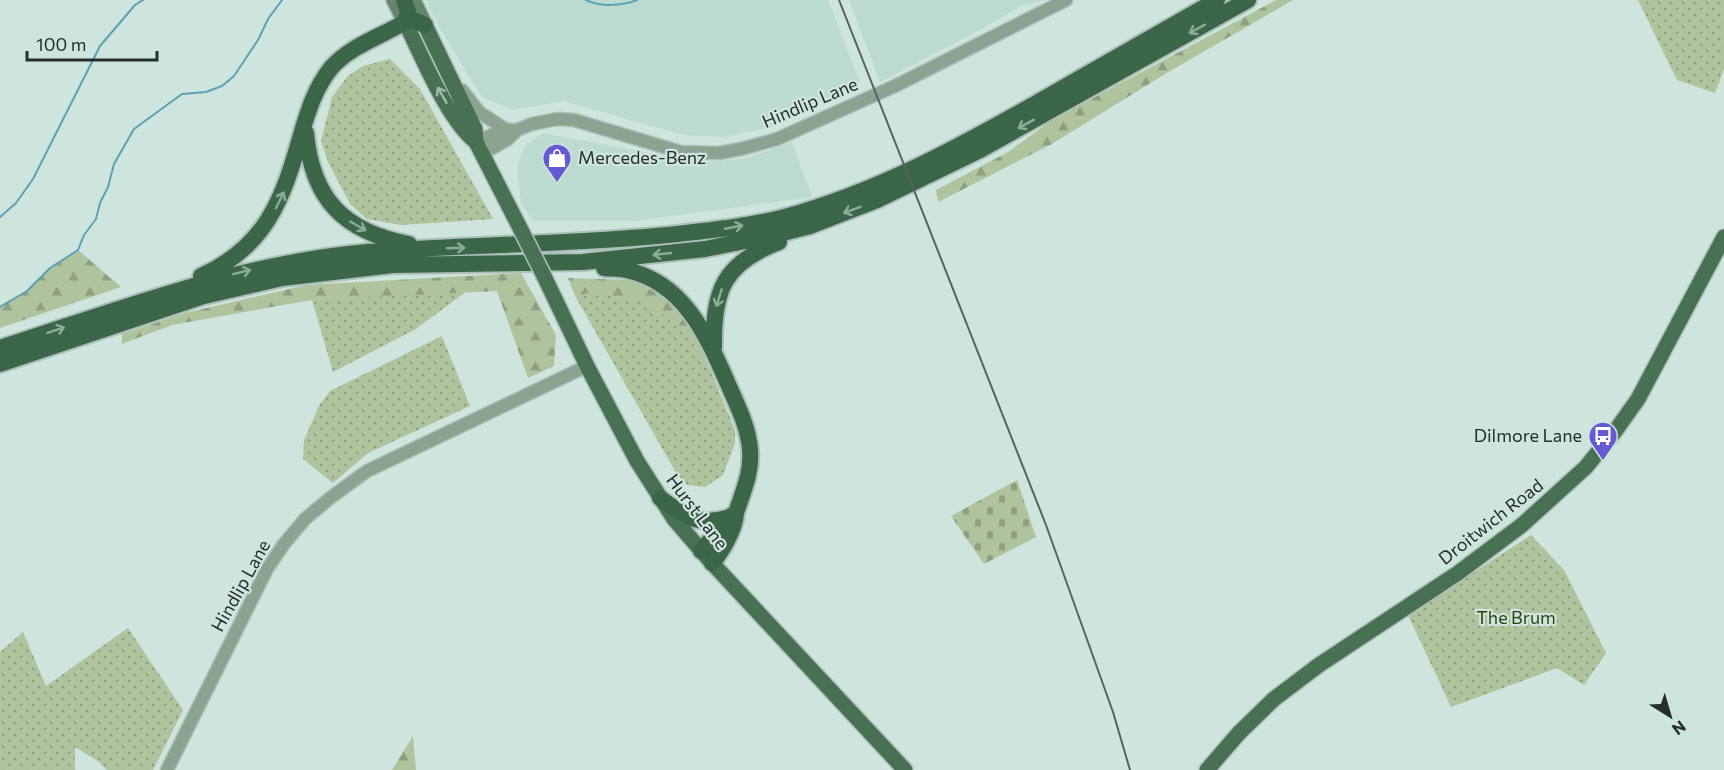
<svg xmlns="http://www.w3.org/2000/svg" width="1724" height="770" font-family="Commissioner,sans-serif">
  <defs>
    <pattern id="grass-dots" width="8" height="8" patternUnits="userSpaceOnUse" patternTransform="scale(1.5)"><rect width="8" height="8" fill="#afc49d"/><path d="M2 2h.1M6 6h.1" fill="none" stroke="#8ea080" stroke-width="1.8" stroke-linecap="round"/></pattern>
    <pattern id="forest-firs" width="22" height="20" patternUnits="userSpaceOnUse" patternTransform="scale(1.5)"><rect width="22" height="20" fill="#afc49d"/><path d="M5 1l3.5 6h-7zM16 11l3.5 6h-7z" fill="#8ea080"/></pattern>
    <pattern id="cemetery-stones" width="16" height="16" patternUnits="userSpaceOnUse" patternTransform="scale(1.5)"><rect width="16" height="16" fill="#afc49d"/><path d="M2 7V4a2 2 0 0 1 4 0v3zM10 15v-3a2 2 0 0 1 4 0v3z" fill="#8ea080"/></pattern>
  </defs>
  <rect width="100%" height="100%" fill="#cee5dd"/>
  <path fill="#bbdad0" d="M 426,0 L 828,0 L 860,82 L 771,127 L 723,137 L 683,135 L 564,101 L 513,110 L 482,97 L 442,32 Z
    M 849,0 L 1047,0 L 1021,6 L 982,29 L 880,82 Z
    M 543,133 L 702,163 L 747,158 L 792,142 L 812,197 L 634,221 L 534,221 L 521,203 L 517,168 L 524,147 Z"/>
  <path fill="url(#grass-dots)" d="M 1638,0 L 1724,0 L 1724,69 L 1715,93 L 1677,80 Z
    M 390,59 L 420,89 L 493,219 L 401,225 L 367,219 L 350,204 L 328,162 L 321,141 L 332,97 L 348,76 L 363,66 Z
    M 467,291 L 416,329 L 333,372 L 312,300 Z
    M 592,291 L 648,304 L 683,329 L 708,364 L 735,430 L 735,443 L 723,475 L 705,487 L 687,485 L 675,471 L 575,296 Z
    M 442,336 L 470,406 L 368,453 L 333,483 L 303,459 L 304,440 L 320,404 L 330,391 Z
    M 1531,535 L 1564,570 L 1606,653 L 1584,685 L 1557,668 L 1451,707 L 1408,615 Z
    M 128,628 L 183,710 L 153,770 L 107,770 L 99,762 L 75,747 L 75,770 L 0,770 L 0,652 L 23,632 L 46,686 Z"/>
  <path fill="url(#forest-firs)" d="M 1276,0 L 1293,0 L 1165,74 L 1052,144 L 938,202 L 936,190 L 1008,152 L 1052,120 Z
    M 78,250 L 121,287 L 0,328 L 0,307 L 27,291 L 50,268 Z
    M 521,273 L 556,335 L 554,366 L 528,378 L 497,291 L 312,300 L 172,325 L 122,344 L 122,334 L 185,313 L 306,285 Z
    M 568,278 L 632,280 L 662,294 L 694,327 L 708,364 L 683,329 L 648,304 L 592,292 L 575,296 Z
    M 413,736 L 416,770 L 392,770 Z"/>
  <path fill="url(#cemetery-stones)" d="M 1017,480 L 1036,537 L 984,564 L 951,516 Z"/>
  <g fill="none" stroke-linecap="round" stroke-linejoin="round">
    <path stroke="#5ca2b5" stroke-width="2" d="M 586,0 C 601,7 622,6 637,0
      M 0,217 L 16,203 L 33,179 L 100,46 L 135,5 L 143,0
      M 0,307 L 27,291 L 50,268 L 78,250 L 84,235 L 96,219 L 100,203 L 108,187 L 114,164 L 134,129 L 182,94 L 206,92 L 222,86 L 234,76 L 258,40 L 268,19 L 282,0"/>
    <g stroke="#acc0b9" stroke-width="15">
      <path id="tertiary" d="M 462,90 L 479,112 L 505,129
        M 476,142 L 505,129 L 511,130
        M 482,154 L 508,139 L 517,130 L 532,124 L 557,119 L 574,120 L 681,152 L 719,153 L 741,149 L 777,139 L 895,86 L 1066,0
        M 167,770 L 267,569 L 284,544 L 305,519 L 330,498 L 367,471 L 587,366"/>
    </g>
    <g stroke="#acc0b9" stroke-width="18">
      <path id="secondary" d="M 394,0 L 405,22
        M 413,0 L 425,25"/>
    </g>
    <g stroke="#acc0b9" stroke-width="18">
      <path id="primary" d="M 405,22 C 421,54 448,121 476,142
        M 425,25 L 475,129 L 476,142 L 522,232
        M 544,276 L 587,366 L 637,461 L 674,519 L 712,563 L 905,770
        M 1207,770 L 1239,733 L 1274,699 L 1319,665 L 1458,573 L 1522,525 L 1586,467 L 1616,430 L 1638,399 L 1724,237"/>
    </g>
    <g stroke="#acc0b9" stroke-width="20">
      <path id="trunk" d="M 404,0 L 408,12 L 405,22
        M 306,133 C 312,199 344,232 409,244
        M 604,268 C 611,269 619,268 626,270 C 684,282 707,336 728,384 C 737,405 748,426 750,449 C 752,472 744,489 737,510 C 735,515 736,519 734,524 C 730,537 721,553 712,563
        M 201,276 C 266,247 283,199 301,135 C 308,111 315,88 331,68 C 350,46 380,37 405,22 L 413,20 L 425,25
        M 714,347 C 713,290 724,263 779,242
        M 0,348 C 121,309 240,263 368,252 C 471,244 574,245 677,234 C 713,230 750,226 785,217 C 880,191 965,144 1049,96 C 1105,64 1161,32 1217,0
        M 0,364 L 204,296 L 282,278 L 393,265 L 583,262 L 705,249 L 775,235 L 810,226 L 877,200 L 980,150 L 1248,0
        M 660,498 C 684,515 696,527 727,518
        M 701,551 L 731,516"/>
    </g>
    <use href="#tertiary" stroke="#8da392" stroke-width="12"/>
    <use href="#secondary" stroke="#65856d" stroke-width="15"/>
    <use href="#primary" stroke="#487053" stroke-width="15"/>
    <use href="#trunk" stroke="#3b6748" stroke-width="16"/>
    <path stroke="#56635e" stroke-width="2" d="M 839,0 L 1046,525 L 1113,712 L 1130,770"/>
    <g stroke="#acc0b9" stroke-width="18" stroke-linecap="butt">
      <path id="primary-bridge" d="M 522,232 L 544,276"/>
    </g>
    <use href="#primary-bridge" stroke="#487053" stroke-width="15"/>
  </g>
  <defs><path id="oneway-shaft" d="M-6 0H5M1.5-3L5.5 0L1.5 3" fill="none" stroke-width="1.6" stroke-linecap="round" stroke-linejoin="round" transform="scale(1.5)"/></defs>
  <g stroke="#8cac9a">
    <use href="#oneway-shaft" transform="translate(1197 29) rotate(151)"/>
    <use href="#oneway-shaft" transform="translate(1026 124) rotate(151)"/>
    <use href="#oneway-shaft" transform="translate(280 200) rotate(-64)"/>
    <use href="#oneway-shaft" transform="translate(852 210) rotate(159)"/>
    <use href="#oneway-shaft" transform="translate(358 226) rotate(30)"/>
    <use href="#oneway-shaft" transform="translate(734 227) rotate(-11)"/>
    <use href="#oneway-shaft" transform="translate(456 248) rotate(-2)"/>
    <use href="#oneway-shaft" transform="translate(662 254) rotate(174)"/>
    <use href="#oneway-shaft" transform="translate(242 272) rotate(-14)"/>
    <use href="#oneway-shaft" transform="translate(719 298) rotate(107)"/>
    <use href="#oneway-shaft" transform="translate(56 330) rotate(-18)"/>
  </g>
  <use stroke="#9fbcad" href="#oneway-shaft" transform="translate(442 95) rotate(-120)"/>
  <defs>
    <g id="shop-pin" transform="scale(1.5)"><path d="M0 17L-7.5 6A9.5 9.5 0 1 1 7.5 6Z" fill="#655ad3" stroke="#cee5dd"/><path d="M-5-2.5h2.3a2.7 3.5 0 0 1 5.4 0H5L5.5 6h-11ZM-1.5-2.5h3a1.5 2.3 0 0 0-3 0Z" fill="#fff"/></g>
    <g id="bus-pin" transform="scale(1.5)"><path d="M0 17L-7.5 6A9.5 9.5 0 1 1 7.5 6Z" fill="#655ad3" stroke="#cee5dd"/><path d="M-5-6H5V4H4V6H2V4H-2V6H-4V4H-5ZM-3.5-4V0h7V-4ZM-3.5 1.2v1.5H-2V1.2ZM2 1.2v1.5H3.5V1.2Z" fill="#fff"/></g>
  </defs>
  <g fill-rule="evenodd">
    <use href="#shop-pin" x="557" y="158"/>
    <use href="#bus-pin" x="1603" y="436"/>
  </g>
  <g text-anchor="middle" stroke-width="4.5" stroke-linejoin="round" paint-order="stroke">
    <g font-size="18" fill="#252e2b" stroke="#cee5dd">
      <text transform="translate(810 103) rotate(-23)" y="6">Hindlip Lane</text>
      <text transform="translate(697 512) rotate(53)" y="6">Hurst Lane</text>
      <text transform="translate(1491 522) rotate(-38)" y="6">Droitwich Road</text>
      <text transform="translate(241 586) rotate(-61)" y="6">Hindlip Lane</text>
    </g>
    <g font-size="18" fill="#252e2b" stroke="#cee5dd" text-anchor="start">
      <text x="578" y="164">Mercedes-Benz</text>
      <text x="1582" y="442" text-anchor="end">Dilmore Lane</text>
    </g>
    <g font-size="18" fill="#2c440d" stroke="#cee5dd">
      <text x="1516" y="624">The Brum</text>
    </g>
  </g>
  <g transform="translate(1670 716) rotate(143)" stroke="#cee5dd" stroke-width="4.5" paint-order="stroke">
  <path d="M0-4.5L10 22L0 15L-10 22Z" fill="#252e2b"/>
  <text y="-9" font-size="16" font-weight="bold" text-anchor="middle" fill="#252e2b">N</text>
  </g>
  <path d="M27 51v9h130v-9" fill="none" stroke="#252e2b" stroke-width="3"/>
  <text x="36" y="51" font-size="18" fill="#252e2b" stroke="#cee5dd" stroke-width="4.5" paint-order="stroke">100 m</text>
</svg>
